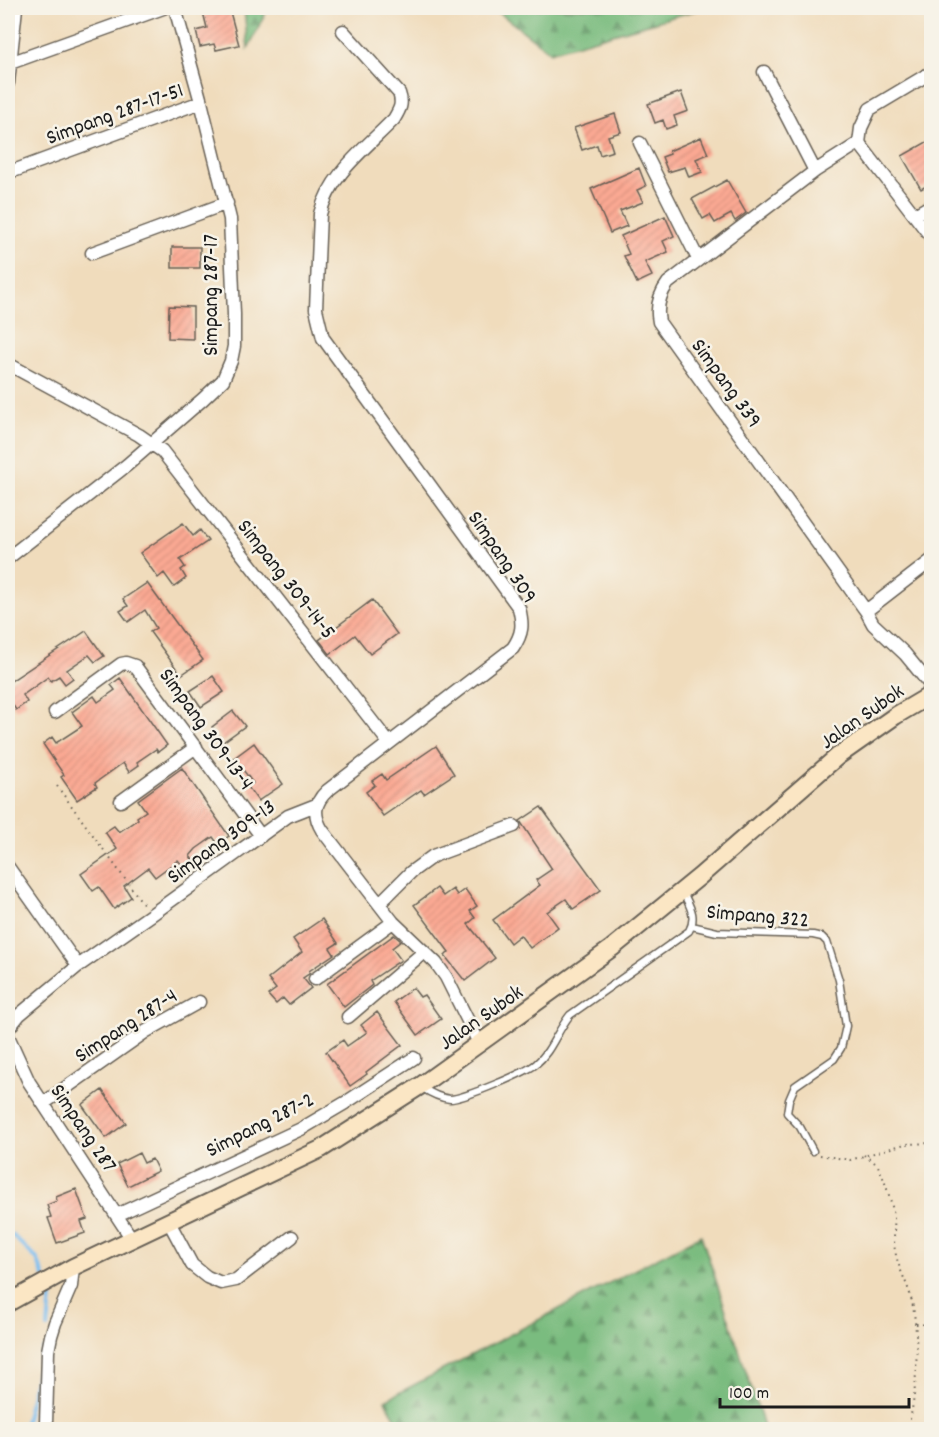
<svg xmlns="http://www.w3.org/2000/svg" width="939" height="1437" font-family="Dekko,sans-serif">
  <defs>
    <pattern id="forest-firs" width="22" height="20" patternUnits="userSpaceOnUse" patternTransform="scale(1.5)"><rect width="22" height="20" fill="#7abc7f"/><path d="M5 1l3.5 6h-7zM16 11l3.5 6h-7z" fill="#639867"/></pattern>
    <pattern id="building-hatch" width="6" height="6" patternUnits="userSpaceOnUse" patternTransform="scale(1.5)"><rect width="6" height="6" fill="#fba993"/><path d="M-1 1l2-2M0 6l6-6M5 7l2-2" fill="none" stroke="#d7917e"/></pattern>
  </defs>
  <rect width="100%" height="100%" fill="#f7f3e8"/>
  <filter id="ink" filterUnits="userSpaceOnUse"><feTurbulence type="fractalNoise" baseFrequency=".0167" numOctaves="2"/><feDisplacementMap in="SourceGraphic" scale="12" xChannelSelector="R" yChannelSelector="G"/><feConvolveMatrix kernelMatrix="1 2 1 2 8 2 1 2 1" color-interpolation-filters="sRGB"/></filter>
  <filter id="wash" filterUnits="userSpaceOnUse"><feTurbulence type="fractalNoise" baseFrequency=".008" numOctaves="4" result="noise"/><feDisplacementMap in="SourceGraphic" scale="24" xChannelSelector="R" yChannelSelector="G"/><feGaussianBlur stdDeviation="1.35" result="paint"/><feColorMatrix in="noise" values="0 0 0 0 0 0 0 0 0 0 0 0 0 0 0 0 0 1.4 0 .05"/><feComposite in="paint" operator="in"/></filter>
  <g filter="url(#wash)">
    <rect width="100%" height="100%" fill="#f0dcbc"/>
    <path fill="url(#forest-firs)" stroke="#4b6c4e" stroke-width="1.5" d="M 244,8 L 268,8 L 248,49 Z
      M 493,8 L 704,8 L 550,52 Z
      M 701,1235 L 765,1429 L 402,1429 L 385,1400 Z"/>
    <g fill="none" stroke-linecap="round" stroke-linejoin="round">
      <path stroke="#7bbff1" stroke-width="4" d="M 8,1233 L 13,1236 L 37,1259 L 44,1277
        M 47,1287 L 51,1296 L 48,1327
        M 23,1430 L 43,1349"/>
    </g>
    <g id="blocks">
      <path fill="url(#building-hatch)" d="M 202,8 L 229,8 L 239,45 L 216,50 L 214,44 L 200,47 L 196,31 L 207,28 Z
        M 681,92 L 688,111 L 674,116 L 677,125 L 666,129 L 663,120 L 655,123 L 648,104 Z
        M 615,114 L 621,132 L 608,136 L 613,151 L 600,155 L 597,145 L 582,150 L 574,128 Z
        M 701,137 L 708,154 L 696,159 L 702,172 L 689,177 L 685,167 L 668,172 L 662,157 L 670,154 L 669,151 Z
        M 932,139 L 932,183 L 921,189 L 902,156 Z
        M 639,168 L 646,186 L 637,190 L 643,202 L 620,211 L 627,226 L 610,233 L 591,189 Z
        M 727,180 L 746,213 L 735,221 L 731,214 L 715,223 L 710,215 L 703,219 L 692,199 Z
        M 665,216 L 674,236 L 663,241 L 668,252 L 645,262 L 652,276 L 637,283 L 624,256 L 629,254 L 621,236 Z
        M 172,247 L 200,247 L 200,268 L 172,268 Z
        M 169,306 L 193,307 L 193,339 L 168,338 Z
        M 183,523 L 193,536 L 200,530 L 208,541 L 180,560 L 185,567 L 181,570 L 186,578 L 174,587 L 164,573 L 158,578 L 140,553 Z
        M 147,583 L 203,660 L 181,675 L 150,632 L 156,628 L 145,610 L 128,622 L 120,611 L 128,606 L 123,599 Z
        M 372,600 L 397,634 L 370,654 L 355,635 L 330,654 L 319,640 Z
        M 86,631 L 104,656 L 95,662 L 89,655 L 67,670 L 73,678 L 65,684 L 59,676 L 51,681 L 48,677 L 23,695 L 27,702 L 16,710 L 8,698 L 8,683 Z
        M 213,676 L 224,692 L 201,707 L 190,691 Z
        M 120,678 L 167,745 L 158,752 L 156,749 L 137,762 L 139,765 L 129,772 L 123,763 L 95,783 L 97,787 L 77,800 L 61,777 L 64,775 L 43,744 L 52,737 L 56,743 L 82,726 L 72,712 L 94,696 L 98,702 L 115,690 L 111,685 Z
        M 233,711 L 245,726 L 223,742 L 212,727 Z
        M 254,743 L 283,784 L 258,801 L 248,787 L 253,783 L 234,758 Z
        M 436,746 L 454,774 L 424,794 L 421,790 L 383,816 L 366,792 L 375,785 L 372,781 L 382,774 L 386,780 Z
        M 182,768 L 229,836 L 218,844 L 213,837 L 196,849 L 190,856 L 195,863 L 186,870 L 178,860 L 155,877 L 148,868 L 124,886 L 131,897 L 114,909 L 99,887 L 93,891 L 81,874 L 117,849 L 105,832 L 114,826 L 119,832 L 138,819 L 137,817 L 146,811 L 138,800 Z
        M 541,807 L 601,890 L 573,909 L 566,899 L 547,912 L 558,927 L 530,948 L 520,935 L 510,943 L 493,920 L 540,885 L 536,880 L 552,869 L 520,821 Z
        M 437,888 L 443,896 L 453,889 L 457,895 L 465,889 L 477,906 L 470,911 L 475,918 L 468,924 L 495,958 L 465,981 L 445,956 L 449,952 L 414,905 Z
        M 322,919 L 338,943 L 330,948 L 334,954 L 309,971 L 310,973 L 303,978 L 311,988 L 289,1005 L 283,998 L 276,1004 L 268,995 L 276,989 L 268,979 L 302,952 L 293,939 Z
        M 394,935 L 401,941 L 392,948 L 401,960 L 370,981 L 372,985 L 344,1007 L 327,984 Z
        M 413,988 L 420,997 L 424,995 L 441,1019 L 418,1035 L 394,1002 Z
        M 377,1012 L 402,1045 L 366,1072 L 367,1074 L 350,1086 L 326,1052 L 343,1040 L 347,1046 L 367,1032 L 361,1025 Z
        M 102,1090 L 126,1123 L 106,1138 L 82,1105 Z
        M 139,1153 L 144,1163 L 152,1159 L 158,1171 L 128,1186 L 117,1164 Z
        M 76,1189 L 87,1219 L 81,1221 L 85,1233 L 57,1243 L 48,1218 L 51,1217 L 47,1205 L 57,1201 L 56,1197 Z"/>
    </g>
  </g>
  <g filter="url(#ink)">
    <use href="#blocks" fill-opacity="0" stroke="#665f54" stroke-width="1.5"/>
    <g fill="none" stroke-linecap="round" stroke-linejoin="round">
      <g stroke="#665f54" stroke-width="9">
        <path id="lane" d="M 692,926 L 717,932 L 813,935 L 822,937 L 827,942 L 839,980 L 846,1026 L 841,1048 L 834,1059 L 795,1086 L 789,1100 L 787,1113 L 800,1127 L 813,1151
          M 421,1087 C 430,1093 439,1098 450,1099 C 463,1099 525,1073 536,1064 C 551,1052 557,1031 570,1015 L 689,931 C 697,916 690,907 683,892"/>
      </g>
      <g stroke="#665f54" stroke-width="15">
        <path id="street" d="M 343,31 L 399,93 C 403,104 400,109 394,119 C 366,148 330,174 320,214 L 316,309 L 323,338 L 519,608 C 523,624 523,633 513,648 L 327,791 C 314,803 313,815 322,830 L 393,922 L 436,963 L 446,977 L 480,1045
          M 10,63 L 163,8
          M 764,72 L 815,171
          M 8,83 L 16,8
          M 640,143 L 698,259
          M 859,143 L 815,171 L 668,283 C 659,295 656,308 659,322 L 866,611 L 873,624 L 905,654 L 932,687
          M 859,143 L 932,238
          M 859,143 L 861,128 L 870,109 L 932,72
          M 8,169 L 16,170 L 201,102
          M 915,215 L 932,205
          M 92,253 L 227,203
          M 8,364 L 139,435 L 162,451 L 389,743
          M 8,558 L 127,465 L 203,399 L 223,380 L 231,361 L 234,346 L 234,314 L 230,219 L 201,102 L 175,8
          M 866,611 L 932,560
          M 55,712 L 121,664 L 126,663 L 135,666 L 261,836
          M 121,801 L 196,747
          M 8,867 L 78,966
          M 379,904 L 411,872 L 433,856 L 514,826
          M 315,979 L 393,922
          M 348,1017 L 424,952
          M 8,1029 L 19,1015 L 78,966 L 151,915 L 288,816 L 316,805
          M 8,1036 L 29,1082 L 132,1239
          M 44,1103 L 145,1032 L 199,1002
          M 117,1215 L 301,1129 L 345,1103 L 414,1058
          M 169,1222 L 192,1265 L 207,1277 L 221,1283 L 236,1280 L 292,1237
          M 48,1430 L 46,1424 L 48,1351 L 51,1336 L 55,1323 L 71,1286 L 73,1267"/>
      </g>
      <g stroke="#665f54" stroke-width="20">
        <path id="secondary" d="M 8,1303 L 73,1267 L 321,1149 L 420,1086 L 612,948 L 699,877 L 838,756 L 895,716 L 932,694"/>
      </g>
      <path stroke="#665f54" stroke-width="2" stroke-dasharray="1.5 4.5" stroke-linecap="butt" d="M 57,786 L 144,905
        M 820,1155 L 850,1160 L 905,1144 L 932,1143
        M 864,1155 C 868,1158 875,1162 878,1166 C 884,1178 893,1205 894,1218 C 895,1229 893,1240 895,1250 C 898,1268 905,1278 910,1294 C 920,1327 918,1397 907,1430
        M 916,1324 L 932,1325"/>
      <use href="#lane" stroke="#fff" stroke-width="6"/>
      <use href="#street" stroke="#fff" stroke-width="12"/>
      <use href="#secondary" stroke="#fbe6c4" stroke-width="16"/>
    </g>
  </g>
  <g text-anchor="middle" stroke-width="5" stroke-linejoin="round" paint-order="stroke">
    <g font-size="22" fill="#1c1c1c" stroke="#f7f3e8">
      <text transform="translate(114 112) rotate(-20)" y="8">Simpang 287-17-51</text>
      <text transform="translate(209 295) rotate(-90)" y="8">Simpang 287-17</text>
      <text transform="translate(728 382) rotate(54)" y="8">Simpang 339</text>
      <text transform="translate(504 556) rotate(56)" y="8">Simpang 309</text>
      <text transform="translate(288 578) rotate(52)" y="8">Simpang 309-14-5</text>
      <text transform="translate(861 715) rotate(-35)" y="8">Jalan Subok</text>
      <text transform="translate(208 728) rotate(54)" y="8">Simpang 309-13-4</text>
      <text transform="translate(220 840) rotate(-36)" y="8">Simpang 309-13</text>
      <text transform="translate(758 914) rotate(5)" y="8">Simpang 322</text>
      <text transform="translate(480 1016) rotate(-35)" y="8">Jalan Subok</text>
      <text transform="translate(125 1024) rotate(-33)" y="8">Simpang 287-4</text>
      <text transform="translate(259 1123) rotate(-27)" y="8">Simpang 287-2</text>
      <text transform="translate(85 1127) rotate(56)" y="8">Simpang 287</text>
    </g>
  </g>
  <rect width="939" height="1437" fill="none" stroke="#f7f3e8" stroke-width="30"/>
  <path d="M720 1398v9h189v-9" fill="none" stroke="#1c1c1c" stroke-width="3"/>
  <text x="729" y="1398" font-size="18" fill="#1c1c1c" stroke="#f7f3e8" stroke-width="4.5" paint-order="stroke">100 m</text>
</svg>
